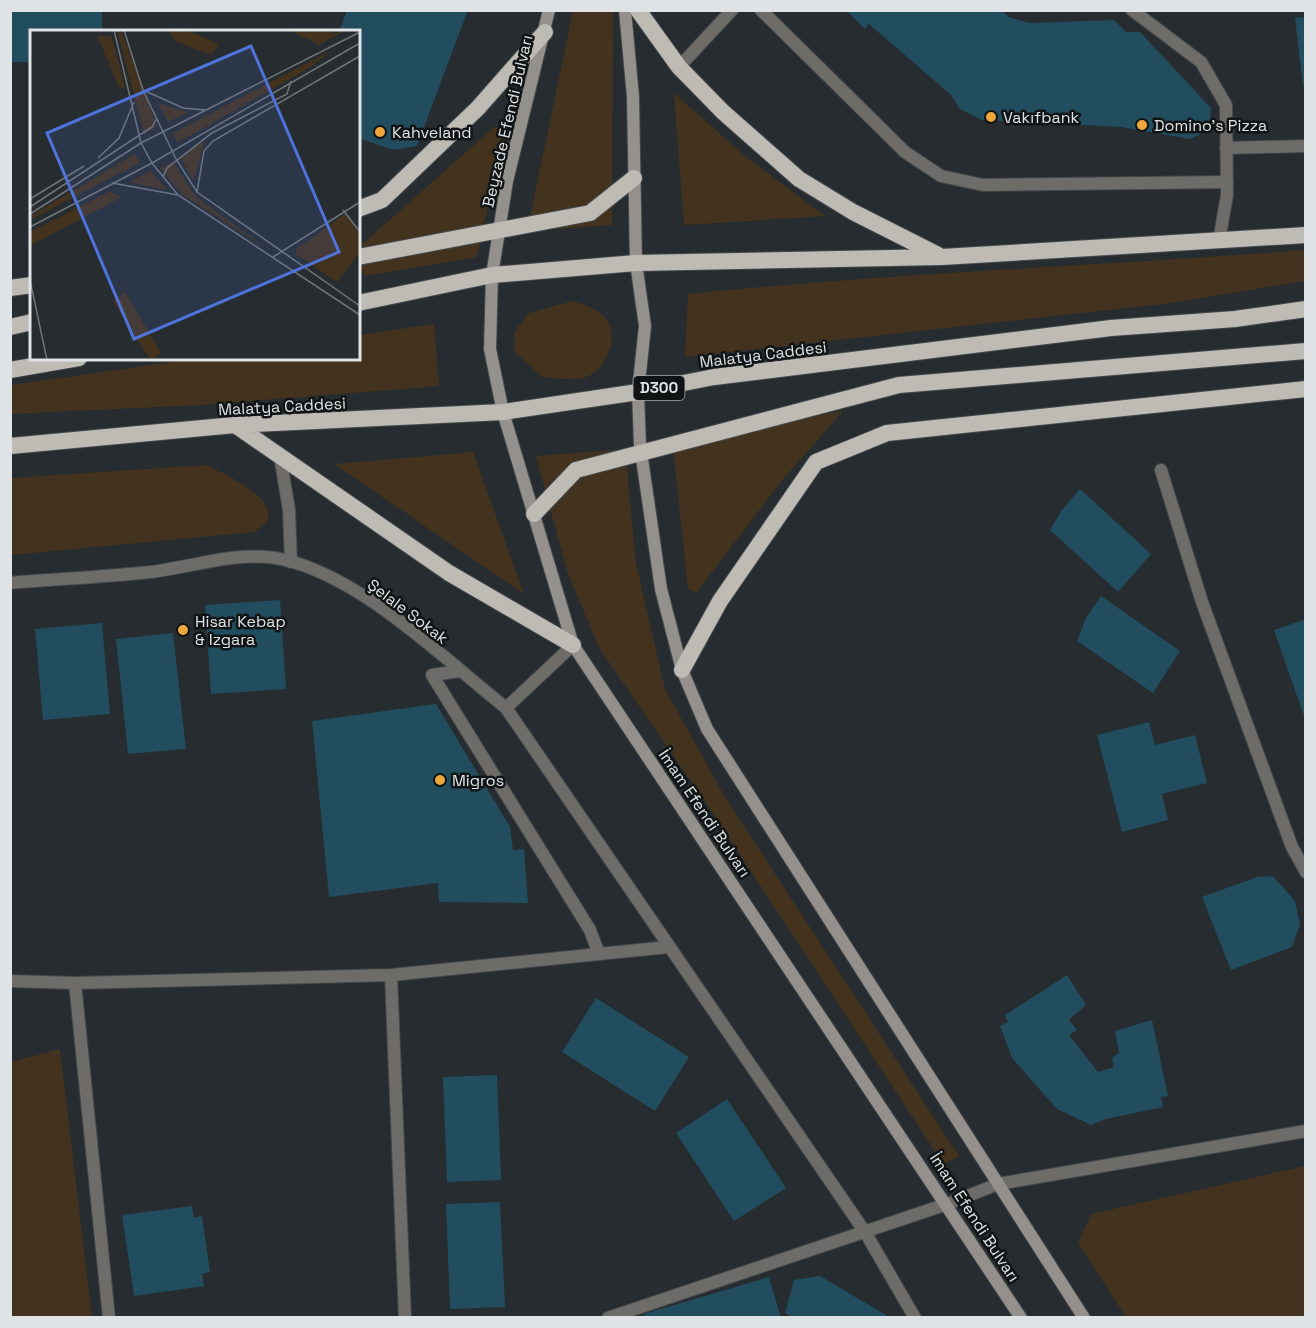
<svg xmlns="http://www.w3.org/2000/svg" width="1316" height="1328" font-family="'Space Grotesk',sans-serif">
  <rect width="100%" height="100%" fill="#262c2f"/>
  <path fill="#43331e" d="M 573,11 L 613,11 L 612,225 L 527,231 Z
    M 674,93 L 746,157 L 825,216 L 684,225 Z
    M 494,127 L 504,129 L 477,257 L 366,276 L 359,270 L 358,248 Z
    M 1305,250 L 1305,281 L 1172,303 L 685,357 L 688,294 C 893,273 1100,266 1305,250 Z
    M 573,301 C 584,305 598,309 606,319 C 620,338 606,371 584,378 C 572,381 555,378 542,377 L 514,351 L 515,331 L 529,313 Z
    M 434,324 L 439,386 L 201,405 L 11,414 L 11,385 L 193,359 L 358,358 L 359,335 Z
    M 843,411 L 780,483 L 696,593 L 688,589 L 672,438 Z
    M 625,449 L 636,563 L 665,689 L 725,797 L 959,1156 L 944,1165 L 704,800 L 599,648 L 567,571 L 536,456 Z
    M 473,452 L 524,594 L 334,464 Z
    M 207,465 C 227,475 299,508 254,532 L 11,555 L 11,478 Z
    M 60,1049 L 92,1317 L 13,1317 L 10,1302 L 11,1062 Z
    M 1305,1166 L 1305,1317 L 1126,1317 L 1078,1243 L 1091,1214 Z"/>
  <path fill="#224d5f" d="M 10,10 L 102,10 L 102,32 L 32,32 L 32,62 L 10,62 Z
    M 347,10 L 468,10 L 417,146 L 394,150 L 358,138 L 358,32 L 339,32 Z
    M 846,10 L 1001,10 L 1009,17 L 1029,23 L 1114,20 L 1126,32 L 1140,32 L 1211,108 L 1210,124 L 1205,132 L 1190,139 L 1121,127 L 982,120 L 960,109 L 951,95 L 869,24 L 865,29 Z
    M 1306,17 L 1306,86 L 1303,86 L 1295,18 Z
    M 1080,489 L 1151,554 L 1118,592 L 1050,530 L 1062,510 Z
    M 1101,596 L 1180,651 L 1153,693 L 1077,641 L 1086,618 Z
    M 280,600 L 286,689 L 211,694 L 205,605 Z
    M 1306,619 L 1306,719 L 1305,719 L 1274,630 Z
    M 102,623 L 110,714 L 43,720 L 35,629 Z
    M 173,633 L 186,749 L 128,754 L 116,639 Z
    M 436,704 L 510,827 L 513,850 L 524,849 L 528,903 L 439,902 L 438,883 L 329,897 L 312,721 Z
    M 1149,722 L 1155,745 L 1195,735 L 1207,783 L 1162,794 L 1168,820 L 1122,832 L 1097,735 Z
    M 1273,876 L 1295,901 L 1300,924 L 1292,947 L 1231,970 L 1202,897 L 1257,877 Z
    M 1067,975 L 1086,1005 L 1069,1020 L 1077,1030 L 1069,1035 L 1098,1072 L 1114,1067 L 1112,1058 L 1119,1053 L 1115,1031 L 1152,1020 L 1168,1096 L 1161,1097 L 1163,1107 L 1106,1119 L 1091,1125 L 1057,1109 L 1012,1058 L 1000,1026 L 1008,1022 L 1005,1015 Z
    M 596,998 L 689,1057 L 655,1111 L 562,1052 Z
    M 497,1075 L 501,1180 L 447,1182 L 443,1077 Z
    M 727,1099 L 786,1188 L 734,1221 L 676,1133 Z
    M 500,1202 L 505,1307 L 450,1309 L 446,1204 Z
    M 192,1206 L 194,1218 L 202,1216 L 210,1272 L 202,1274 L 204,1286 L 134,1296 L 122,1215 Z
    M 820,1276 L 891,1318 L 793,1318 L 785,1313 L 794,1280 Z
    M 769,1277 L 781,1318 L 645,1318 L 644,1314 Z"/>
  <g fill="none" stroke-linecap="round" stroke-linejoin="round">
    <g stroke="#44494c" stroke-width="14">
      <path id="service" d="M 761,10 L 905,152 L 941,176 L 983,185 L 1227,182
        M 460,671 L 432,675 L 590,930 L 599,954"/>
    </g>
    <g stroke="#44494c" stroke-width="14">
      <path id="minor" d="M 1132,10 L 1201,62 L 1226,105 L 1227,195 L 1219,241
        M 679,67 L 732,10
        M 1226,148 L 1306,146
        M 280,456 L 289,510 L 291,562
        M 1161,470 L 1202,602 L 1292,847 L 1306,872
        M 10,583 C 57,579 104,577 151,572 C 192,567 240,550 281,559 C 361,576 443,658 506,708 L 573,645
        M 506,708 L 865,1232 L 915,1318
        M 391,975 L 405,1318
        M 10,981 L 75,983 L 391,975 L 668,947
        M 75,983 L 109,1318
        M 608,1318 L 947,1204"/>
    </g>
    <g stroke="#44494c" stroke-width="14">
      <path id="tertiary" d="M 947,1204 L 998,1184 L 1306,1131"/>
    </g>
    <g stroke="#44494c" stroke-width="14">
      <path id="secondary" d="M 549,10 L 507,181 L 492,275 L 490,349 L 503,412 L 573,645 L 1021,1318
        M 625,10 L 633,97 L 636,263 L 645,326 L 638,392 L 640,445 L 661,589 L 682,670 L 707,729 L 1084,1318"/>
    </g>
    <g stroke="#44494c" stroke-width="18">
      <path id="trunk" d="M 638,10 L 679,67 L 723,112 L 799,179 L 853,212 L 938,255
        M 358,209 L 382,200 L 478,108 L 545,32
        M 358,257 L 590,213 L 634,178
        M 10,288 L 32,285
        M 358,303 L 492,275 L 636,263 L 942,257 L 1306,235
        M 10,327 L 32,322
        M 10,370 L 79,358
        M 235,425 L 449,573 L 573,645
        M 10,446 L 235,425 L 503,412 L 638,392 L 714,377 L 1111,328 L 1235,319 L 1306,309
        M 534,514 L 576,470 L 899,385 L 1306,351
        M 682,670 L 720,601 L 816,462 L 887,433 L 1306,389"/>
    </g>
    <use href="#service" stroke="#6e6c69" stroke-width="12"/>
    <use href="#minor" stroke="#6e6c69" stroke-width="12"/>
    <use href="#tertiary" stroke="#6e6c69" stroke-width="12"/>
    <use href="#secondary" stroke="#94918d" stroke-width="12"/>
    <use href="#trunk" stroke="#bebab4" stroke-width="16"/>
  </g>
  <g fill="#efa73d" stroke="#111415" stroke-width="2">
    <circle cx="991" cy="117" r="6"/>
    <circle cx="1142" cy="125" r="6"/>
    <circle cx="380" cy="132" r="6"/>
    <circle cx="183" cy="630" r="6"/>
    <circle cx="440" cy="780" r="6"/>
  </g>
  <g text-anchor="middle" stroke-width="5" stroke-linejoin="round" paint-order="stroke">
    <rect fill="#111415" stroke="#a1a5a7" stroke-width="1.5" x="633.5" y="376" width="51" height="24" rx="4.5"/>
    <g font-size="15" font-weight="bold" fill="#dfe3e5">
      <text x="659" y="393">D300</text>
    </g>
    <g font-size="16" fill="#dfe3e5" stroke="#111415" text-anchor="start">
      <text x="1003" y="123">Vakıfbank</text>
      <text x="1154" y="131">Domino's Pizza</text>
      <text x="392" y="138">Kahveland</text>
      <text x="195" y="627">Hisar Kebap<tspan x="195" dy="18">&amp; Izgara</tspan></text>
      <text x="452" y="786">Migros</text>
    </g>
    <g font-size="16" fill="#dfe3e5" stroke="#111415">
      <text transform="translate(507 121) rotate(-77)" y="6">Beyzade Efendi Bulvarı</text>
      <text transform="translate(763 354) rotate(-7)" y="6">Malatya Caddesi</text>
      <text transform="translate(282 406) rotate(-3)" y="6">Malatya Caddesi</text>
      <text transform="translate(408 611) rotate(37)" y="6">Şelale Sokak</text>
      <text transform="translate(705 813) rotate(56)" y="6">İmam Efendi Bulvarı</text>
      <text transform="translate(975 1217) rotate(57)" y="6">İmam Efendi Bulvarı</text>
    </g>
  </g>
  <g transform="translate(30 30)">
    <rect width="330" height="330" fill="#262c2f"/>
    <path d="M 87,0 L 91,0 L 127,97 L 114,104 ZM 139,0 L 157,0 L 189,14 L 183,23 L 175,23 L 145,11 ZM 259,0 L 301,0 L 303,4 L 316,0 L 289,15 ZM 67,5 L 82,7 L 95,58 L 89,58 ZM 302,20 L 281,37 L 147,113 L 143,103 ZM 128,73 L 143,78 L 159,82 L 138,92 ZM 175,111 L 164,149 L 162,149 L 150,126 ZM 105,124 L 110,133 L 0,190 L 0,186 ZM 143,131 L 165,166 L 240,221 L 152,164 L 130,138 ZM 120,141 L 137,160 L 99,152 ZM 80,161 L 92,167 L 0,216 L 0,202 ZM 315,184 L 330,205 L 330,222 L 307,252 L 266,224 L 266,219 ZM 95,262 L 131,323 L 126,328 L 119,328 L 83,271 Z" fill="#43331e"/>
    <path fill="none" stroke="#707578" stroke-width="1.5" d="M 84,0 L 111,113 L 122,133 L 148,165 L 330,285M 94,0 L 113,60 L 146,129 L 167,162 L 330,276M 113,60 L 153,78 L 176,80M 68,128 L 89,108 L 104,72M 133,147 L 137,138 L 182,103 L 257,64 L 261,51M 82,153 L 148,165M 167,162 L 174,121 L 183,111 L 330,26M 0,169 L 54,136M 0,177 L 122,97 L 127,88M 313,180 L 330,202M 0,184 L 111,113 L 330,2M 0,197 L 122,133 L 330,13M 243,227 L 330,172M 0,250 L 17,330"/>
    <path fill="#4e73db" fill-opacity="0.15" stroke="#4e73db" stroke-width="3" d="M 221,16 L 309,222 L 104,309 L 17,103 Z"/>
    <rect width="330" height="330" fill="none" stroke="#dfe3e5" stroke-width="3"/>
  </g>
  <rect width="1316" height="1328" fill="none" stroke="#dfe3e5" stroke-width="24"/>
</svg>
